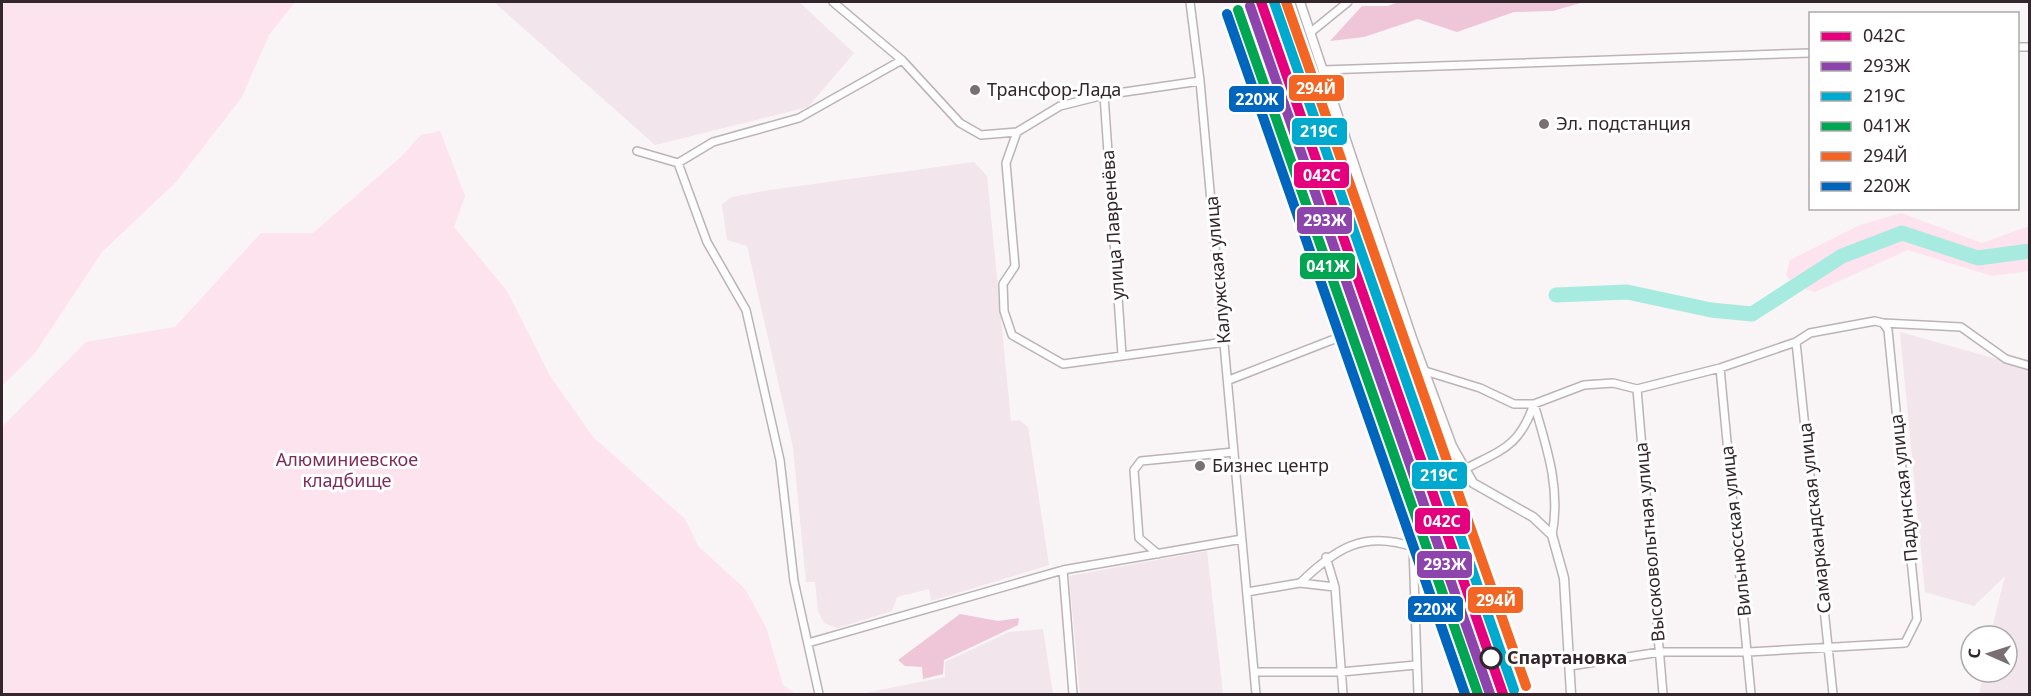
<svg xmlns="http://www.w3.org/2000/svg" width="2031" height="696" font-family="'Noto Sans',sans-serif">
  <rect width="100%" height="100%" fill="#f9f4f6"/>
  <path fill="#f2e5eb" d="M 494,2 L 799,2 L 854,53 L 808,107 L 655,145 Z
    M 974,162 L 987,176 L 1011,421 L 1019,420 L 1028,427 L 1049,565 L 931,601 L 929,589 L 897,597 L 892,611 L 837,628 L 824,623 L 818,611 L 815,582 L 806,582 L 793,447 L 747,246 L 727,240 L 722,204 L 732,197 L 770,190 Z
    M 1900,332 L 2029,368 L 2029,694 L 1979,694 L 1984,672 L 2007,672 L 2007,636 L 1990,636 L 2005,576 L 1974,606 L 1925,592 Z
    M 1207,551 L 1223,694 L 1080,694 L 1069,576 Z
    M 1043,629 L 1053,694 L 860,694 L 945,677 L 945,662 L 1009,632 Z"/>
  <path fill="#fce3ee" d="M 2,2 L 295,2 L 269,35 L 242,97 L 176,182 L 102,252 L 35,353 L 2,386 Z
    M 440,131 L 465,196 L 454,227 L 507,291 L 550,376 L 593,437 L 685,519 L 698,546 L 745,589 L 766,627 L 783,685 L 796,694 L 2,694 L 2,427 L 86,342 L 175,327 L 261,233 L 313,233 L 401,157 L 421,135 Z
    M 1901,213 L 1982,243 L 2029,226 L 2029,271 L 1992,276 L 1908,250 L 1815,292 L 1795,286 L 1786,275 L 1790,260 L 1860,225 Z"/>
  <path fill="#efc5d8" d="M 1399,2 L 1584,2 L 1553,11 L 1514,12 L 1457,32 L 1418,19 L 1364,37 L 1330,41 L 1362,6 L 1388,6 Z
    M 960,614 L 998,621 L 1019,618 L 1018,625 L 944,660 L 943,674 L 923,679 L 922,667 L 905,666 L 898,660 Z"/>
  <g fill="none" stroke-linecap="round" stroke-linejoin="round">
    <path stroke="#a7eadf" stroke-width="15" d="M 1556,295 L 1627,292 L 1711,310 L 1752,314 L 1842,256 L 1902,233 L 1978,258 L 2030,251"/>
    <g stroke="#bcb3b7" stroke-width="10">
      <path id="minor" d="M 833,2 L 902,60 L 960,123 L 981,135 L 1017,132 L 1060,106 L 1104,95 L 1200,81
        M 1190,2 L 1200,81 L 1256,694
        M 1311,32 L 1348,2
        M 2018,47 L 2030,47
        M 1323,70 L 1810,53
        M 1104,95 L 1122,355
        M 1017,132 L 1006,163 L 1015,266 L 1003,284 L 1004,311 L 1012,335 L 1063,364 L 1225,342
        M 637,151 L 678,163 L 713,142 L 799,118 L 902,60
        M 678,163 L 707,242 L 746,310 L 780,460 L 794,581 L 819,694
        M 1883,323 L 1961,327 L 2006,359 L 2030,366
        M 1796,342 L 1833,694
        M 1720,368 L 1751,694
        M 1425,371 L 1480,388 L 1514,404 L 1534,404 C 1547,448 1561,489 1552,535
        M 1229,380 L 1350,333
        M 1637,389 L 1663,694
        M 1465,469 C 1503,449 1519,447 1534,404 L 1584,385 L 1613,383 L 1637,389 L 1720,368 L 1796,342 L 1810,333 L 1875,321 L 1883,323 L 1888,330 L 1917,619 L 1905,643 L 1748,652 L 1660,652 L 1570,666
        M 1158,554 L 1139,538 L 1134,470 L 1141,461 L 1234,452
        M 1326,557 L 1335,587
        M 1063,570 L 1073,694
        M 1300,583 C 1335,549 1363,530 1413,547 L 1418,694
        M 1247,592 L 1300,583 L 1335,587 L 1343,694
        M 808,643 L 1063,570 L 1242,539
        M 1254,672 L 1341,672 L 1416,665"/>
    </g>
    <g stroke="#bcb3b7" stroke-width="11">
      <path id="tertiary" d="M 1300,2 L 1412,338 L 1452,446 L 1473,483 L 1533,517 L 1552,535 L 1564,578 L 1571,694"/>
    </g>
    <use href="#minor" stroke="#fefdfe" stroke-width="7"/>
    <use href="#tertiary" stroke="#fefdfe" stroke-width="8"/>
    <path stroke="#c4c3c3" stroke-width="2" stroke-dasharray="8 8" stroke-linecap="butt" d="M 1248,2 L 1486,694"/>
    <g stroke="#fff" stroke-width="15">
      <path id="rail-1" d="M 1261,2 L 1503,694"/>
    </g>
    <g stroke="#fff" stroke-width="15">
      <path id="rail-2" d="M 1250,6 L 1490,694"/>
    </g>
    <g stroke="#fff" stroke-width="15">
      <path id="rail-3" d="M 1274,2 L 1514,690"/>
    </g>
    <g stroke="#fff" stroke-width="15">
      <path id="rail-4" d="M 1238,10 L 1478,694"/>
    </g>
    <g stroke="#fff" stroke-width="15">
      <path id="rail-5" d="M 1286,2 L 1526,686"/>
    </g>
    <g stroke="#fff" stroke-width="15">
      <path id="rail-6" d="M 1227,14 L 1465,694"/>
    </g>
    <use href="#rail-1" stroke="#e5007d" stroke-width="10"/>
    <use href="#rail-2" stroke="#8e44ad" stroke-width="10"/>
    <use href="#rail-3" stroke="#00a9ce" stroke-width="10"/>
    <use href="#rail-4" stroke="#00a651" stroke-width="10"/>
    <use href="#rail-5" stroke="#f26522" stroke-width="10"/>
    <use href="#rail-6" stroke="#0065bd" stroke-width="10"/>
  </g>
  <g fill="#786e73" stroke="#fff" stroke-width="2">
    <circle cx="975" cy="90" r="6"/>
    <circle cx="1544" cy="124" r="6"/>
    <circle cx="1200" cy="466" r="6"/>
  </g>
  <circle fill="#fff" stroke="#33262c" stroke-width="3" cx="1491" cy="658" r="10"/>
  <g text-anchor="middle" stroke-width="6" stroke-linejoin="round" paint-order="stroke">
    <g font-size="18" fill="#33262c" stroke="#fff" text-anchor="start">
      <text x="987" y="96">Трансфор-Лада</text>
      <text x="1556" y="130">Эл. подстанция</text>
      <text x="1212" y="472">Бизнес центр</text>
    </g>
    <g font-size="18" fill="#33262c" stroke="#fff">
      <text transform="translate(1113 225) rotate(-94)" y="6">улица Лавренёва</text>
      <text transform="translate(1218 270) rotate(-95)" y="6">Калужская улица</text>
      <text transform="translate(1904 488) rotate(-96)" y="6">Падунская улица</text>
      <text transform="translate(1815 518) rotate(-96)" y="6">Самаркандская улица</text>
      <text transform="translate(1736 531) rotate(-96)" y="6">Вильнюсская улица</text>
      <text transform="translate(1650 542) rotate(-95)" y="6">Высоковольтная улица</text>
    </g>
    <g font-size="18" fill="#7f2b58" stroke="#fff">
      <text x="347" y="466">Алюминиевское<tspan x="347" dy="21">кладбище</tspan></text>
    </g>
    <g font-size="18" font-weight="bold" fill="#33262c" stroke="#fff" text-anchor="start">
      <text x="1507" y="664">Спартановка</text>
    </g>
  </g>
  <g stroke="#fff" stroke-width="2">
    <rect x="1288" y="74" width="57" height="28" rx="6" fill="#f26522"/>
    <rect x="1228" y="85" width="57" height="28" rx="6" fill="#0065bd"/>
    <rect x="1291" y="117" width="57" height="29" rx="6" fill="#00a9ce"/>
    <rect x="1293" y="161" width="57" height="28" rx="6" fill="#e5007d"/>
    <rect x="1296" y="206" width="57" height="29" rx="6" fill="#8e44ad"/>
    <rect x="1299" y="252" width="57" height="28" rx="6" fill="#00a651"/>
    <rect x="1411" y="461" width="57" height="29" rx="6" fill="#00a9ce"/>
    <rect x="1414" y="507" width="57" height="28" rx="6" fill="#e5007d"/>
    <rect x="1416" y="550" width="57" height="29" rx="6" fill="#8e44ad"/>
    <rect x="1467" y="586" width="57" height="28" rx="6" fill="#f26522"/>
    <rect x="1407" y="595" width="57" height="28" rx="6" fill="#0065bd"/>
  </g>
  <g font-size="16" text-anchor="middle" font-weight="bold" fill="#fff">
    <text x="1316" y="94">294Й</text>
    <text x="1257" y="105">220Ж</text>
    <text x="1319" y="137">219С</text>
    <text x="1322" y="181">042С</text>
    <text x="1325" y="226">293Ж</text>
    <text x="1328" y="272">041Ж</text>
    <text x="1439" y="481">219С</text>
    <text x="1442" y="527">042С</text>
    <text x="1445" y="570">293Ж</text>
    <text x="1496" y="606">294Й</text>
    <text x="1435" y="615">220Ж</text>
  </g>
  <rect width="2031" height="696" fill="none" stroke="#33262c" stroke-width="6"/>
  <rect x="1809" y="12" width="210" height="198" fill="#ffffff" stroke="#ada8ab" stroke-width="1.5"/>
  <rect x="1821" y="32" width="30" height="9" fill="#e5007d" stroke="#ada8ab" stroke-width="1.5"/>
  <text x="1863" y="42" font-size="18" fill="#33262c">042С</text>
  <rect x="1821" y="62" width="30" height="9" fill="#8e44ad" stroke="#ada8ab" stroke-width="1.5"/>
  <text x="1863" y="72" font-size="18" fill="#33262c">293Ж</text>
  <rect x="1821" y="92" width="30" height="9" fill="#00a9ce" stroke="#ada8ab" stroke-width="1.5"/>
  <text x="1863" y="102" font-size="18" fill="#33262c">219С</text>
  <rect x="1821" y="122" width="30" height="9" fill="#00a651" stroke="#ada8ab" stroke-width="1.5"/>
  <text x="1863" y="132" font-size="18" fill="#33262c">041Ж</text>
  <rect x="1821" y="152" width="30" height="9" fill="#f26522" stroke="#ada8ab" stroke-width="1.5"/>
  <text x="1863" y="162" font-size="18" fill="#33262c">294Й</text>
  <rect x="1821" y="182" width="30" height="9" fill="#0065bd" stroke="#ada8ab" stroke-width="1.5"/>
  <text x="1863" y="192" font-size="18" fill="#33262c">220Ж</text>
  <g transform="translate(1989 654) rotate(273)"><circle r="28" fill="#ffffff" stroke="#ada8ab" stroke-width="1.5"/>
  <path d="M0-4.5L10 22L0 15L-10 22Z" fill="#786e73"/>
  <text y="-9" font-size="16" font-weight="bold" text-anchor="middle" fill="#33262c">С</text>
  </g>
</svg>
